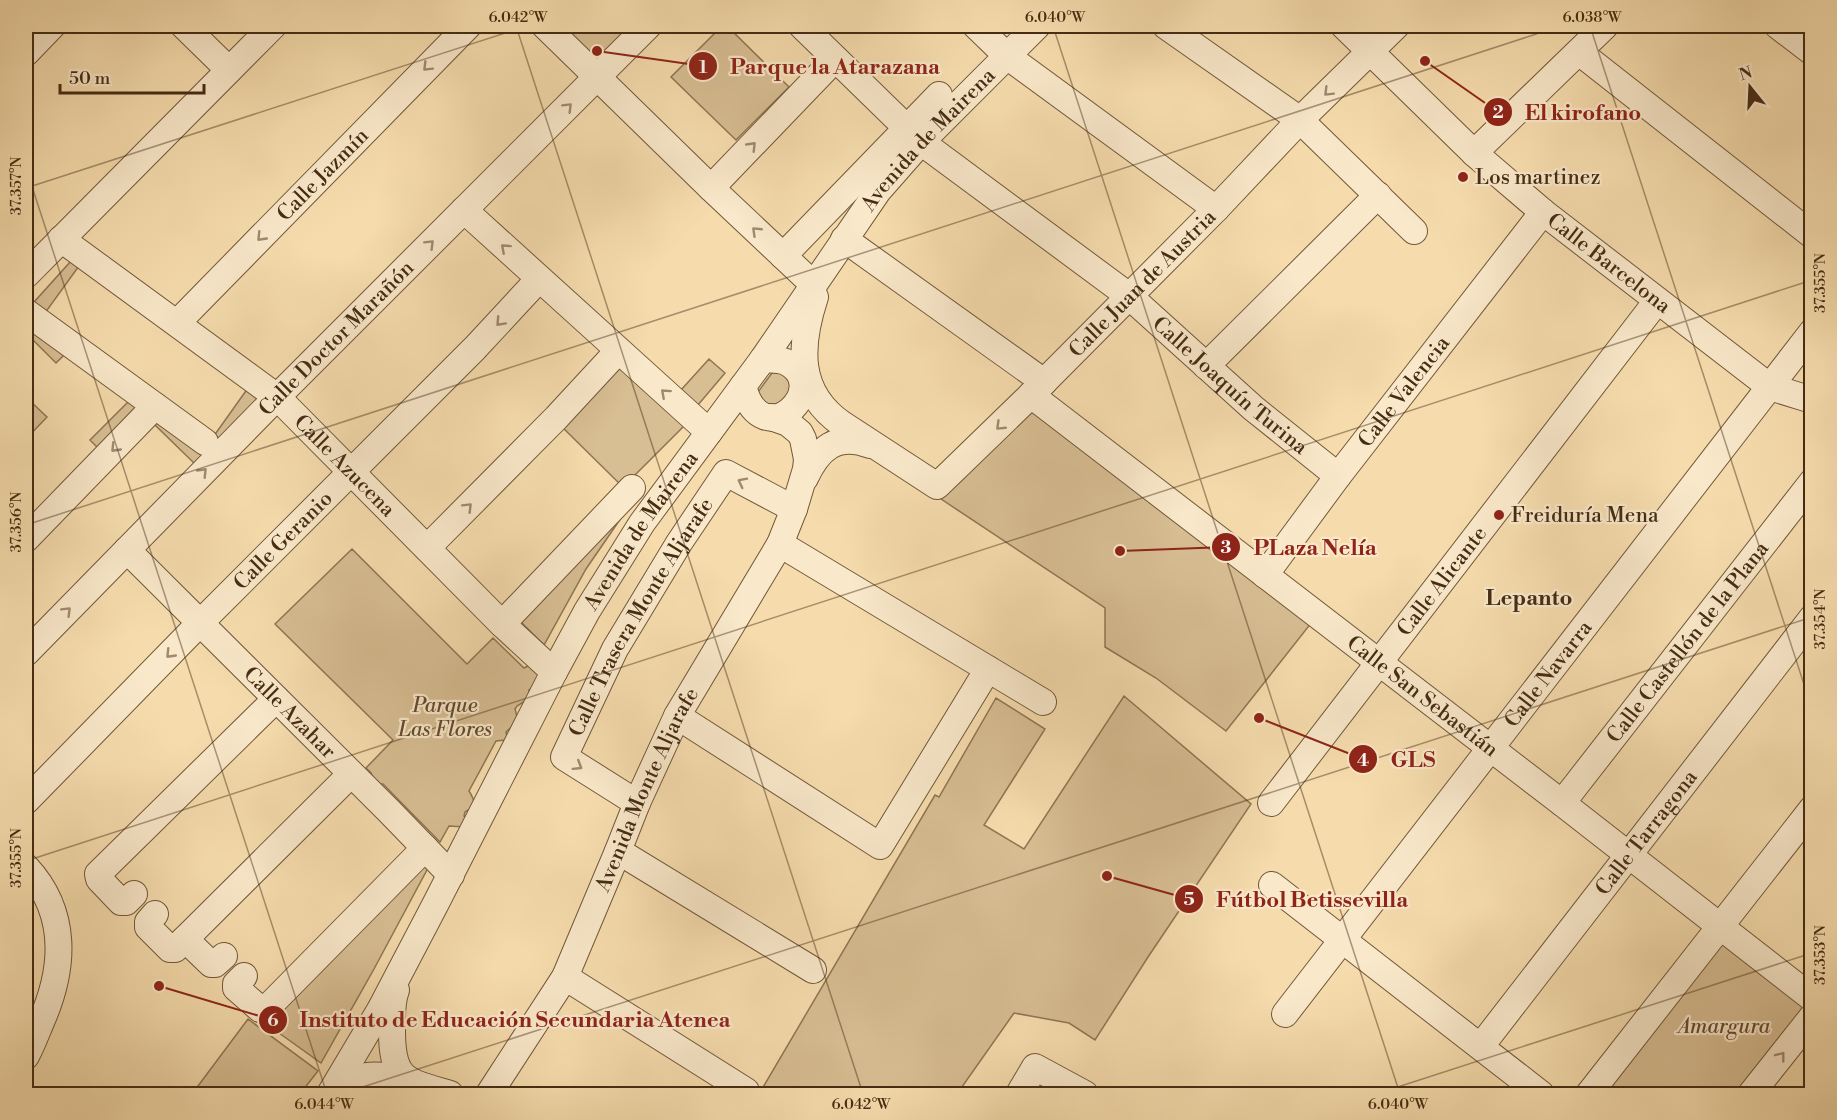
<svg xmlns="http://www.w3.org/2000/svg" width="1837" height="1120" font-family="'Libre Bodoni',serif">
  <rect width="100%" height="100%" fill="#f6dcad"/>
  <filter id="stains"><feTurbulence type="fractalNoise" baseFrequency=".00333" numOctaves="4"/><feColorMatrix values="0 0 0 0 .2 0 0 0 0 .09 0 0 0 0 .02 0 0 0 .5 -.17"/></filter>
  <radialGradient id="worn" r=".72"><stop offset=".6" stop-color="#630" stop-opacity="0"/><stop offset="1" stop-color="#630" stop-opacity=".3"/></radialGradient>
  <path fill="#d8be93" stroke="#8e7553" stroke-width="1.5" d="M 545,26 L 651,26 L 598,77 Z
    M 722,26 L 727,26 L 789,87 L 736,140 L 671,77 Z
    M 71,261 L 79,266 L 45,313 L 34,303 L 35,301 Z
    M 26,326 L 64,355 L 56,363 L 26,333 Z
    M 709,359 L 725,373 L 698,405 L 681,390 Z
    M 619,365 L 686,424 L 623,487 L 561,426 Z
    M 777,372 L 781,373 L 790,382 L 790,395 L 776,406 L 764,403 L 758,392 L 772,373 Z
    M 248,388 L 259,399 L 220,439 L 212,434 L 216,433 Z
    M 27,398 L 47,417 L 26,439 L 26,399 Z
    M 129,401 L 136,406 L 137,409 L 98,448 L 90,440 Z
    M 1031,405 L 1312,622 L 1226,731 L 1156,678 L 1105,647 L 1105,608 L 935,495 Z
    M 156,420 L 202,456 L 195,464 L 154,424 Z
    M 621,518 L 586,569 L 544,645 L 520,621 Z
    M 352,549 L 467,664 L 493,638 L 524,668 L 532,664 L 541,679 L 540,682 L 529,690 L 528,699 L 517,706 L 515,709 L 518,721 L 506,732 L 507,737 L 505,740 L 496,741 L 469,791 C 476,802 476,806 465,812 L 464,816 L 467,819 L 465,827 L 449,826 L 440,842 L 383,784 L 376,784 L 371,773 L 366,768 L 393,740 L 275,624 Z
    M 1124,696 L 1251,804 L 1148,957 L 1095,1040 L 1069,1023 L 1014,1013 L 957,1094 L 759,1094 L 935,795 L 939,797 L 996,698 L 1045,729 L 984,825 L 1024,849 Z
    M 425,863 L 428,868 L 374,969 L 321,1063 L 265,1023 Z
    M 1720,932 L 1811,998 L 1747,1094 L 1589,1094 Z
    M 248,1019 L 318,1071 L 300,1094 L 192,1094 Z"/>
  <g fill="none" stroke-linecap="round" stroke-linejoin="round">
    <g stroke="#71583a" stroke-width="28">
      <g id="minor">
        <path d="M 184,26 L 229,70"/>
        <path d="M 545,26 L 711,188 L 814,285"/>
        <path id="s1" d="M 802,26 L 921,142 L 1129,296 L 1253,408 L 1338,476"/>
        <path d="M 976,26 L 1007,56 L 1216,209"/>
        <path d="M 1166,26 L 1300,120 L 1414,231"/>
        <path id="s2" d="M 1344,26 L 1474,153 L 1543,212 L 1770,387 L 1812,400"/>
        <path d="M 1778,26 L 1812,52"/>
        <path d="M 1579,52 L 1812,235"/>
        <path d="M 26,53 L 52,26"/>
        <path d="M 1474,153 L 1605,26"/>
        <path d="M 711,188 L 835,59"/>
        <path d="M 464,210 L 709,432"/>
        <path id="s3" d="M 61,239 L 277,397 L 502,624 L 554,672"/>
        <path d="M 844,239 L 1044,382"/>
        <path d="M 783,256 L 939,95"/>
        <path d="M 26,275 L 273,26"/>
        <path id="s4" d="M 815,297 C 799,346 796,392 842,424 L 937,486 L 1031,395 L 1216,209 L 1300,120 L 1396,26"/>
        <path d="M 26,312 L 205,442"/>
        <path id="s5" d="M 177,323 L 468,26"/>
        <path d="M 1206,366 L 1378,195"/>
        <path d="M 743,386 C 762,459 835,386 786,362 C 779,359 771,360 763,359"/>
        <path id="s6" d="M 1031,395 L 1562,803 L 1812,998"/>
        <path d="M 805,478 C 818,449 837,432 870,445"/>
        <path d="M 26,539 L 155,406"/>
        <path d="M 780,544 L 1043,702"/>
        <path d="M 427,548 L 556,418 L 618,351"/>
        <path id="s7" d="M 127,550 L 389,811 L 451,875"/>
        <path id="s8" d="M 1265,575 L 1338,476 L 1543,212"/>
        <path d="M 502,624 L 632,488"/>
        <path id="s9" d="M 26,653 L 277,397 L 648,26"/>
        <path d="M 677,716 L 880,846 L 988,669"/>
        <path id="s10" d="M 26,801 L 200,623 L 475,348 L 539,279"/>
        <path id="s11" d="M 637,803 L 564,757 L 615,649 L 679,543 L 726,473 L 794,509"/>
        <path id="s12" d="M 1271,803 L 1657,301"/>
        <path id="s13" d="M 1562,803 L 1812,482"/>
        <path d="M 618,851 L 813,970"/>
        <path d="M 26,867 C 68,912 65,968 41,1022 C 36,1034 32,1045 26,1056"/>
        <path d="M 1272,885 L 1541,1094"/>
        <path d="M 134,894 L 126,902 L 121,902 L 99,879 L 98,874 L 276,699"/>
        <path d="M 155,914 L 148,922 L 148,927 L 170,949 L 175,949 L 351,774"/>
        <path d="M 185,939 L 211,964 L 215,964 L 224,956"/>
        <path d="M 244,976 L 236,984 L 236,988 L 260,1009 L 269,1006 L 425,848"/>
        <path d="M 565,977 L 746,1091"/>
        <path d="M 396,990 C 391,1003 392,1017 392,1031 C 392,1081 406,1081 450,1094"/>
        <path id="s14" d="M 1285,1014 L 1812,332"/>
        <path id="s15" d="M 1481,1046 L 1812,618"/>
        <path d="M 333,1092 C 355,1070 383,1074 411,1081"/>
        <path id="s16" d="M 330,1094 L 380,1010 L 435,905 L 554,672 L 587,611 L 642,523 L 763,359 L 878,191 L 921,142 L 1037,26"/>
        <path d="M 349,1094 L 370,1091 L 385,1094"/>
        <path id="s17" d="M 489,1094 L 565,977 L 618,851 L 637,803 L 677,716 L 780,544 L 794,509 L 806,469 L 807,459 L 803,439 L 800,433 L 788,423 L 771,417"/>
        <path d="M 1019,1094 L 1035,1067 L 1085,1094"/>
        <path d="M 1589,1094 L 1812,809"/>
        <path d="M 1751,1094 L 1812,1017"/>
      </g>
    </g>
    <use href="#minor" stroke="#f9e8ca" stroke-width="26"/>
  </g>
  <defs><path id="oneway-chevron" d="M-2-3.5L2.5 0L-2 3.5" fill="none" stroke-width="1.6" stroke-linecap="round" stroke-linejoin="round" transform="scale(1.5)"/></defs>
  <g stroke="#9f8a6e">
    <use href="#oneway-chevron" transform="translate(427 67) rotate(135)"/>
    <use href="#oneway-chevron" transform="translate(1328 92) rotate(135)"/>
    <use href="#oneway-chevron" transform="translate(568 107) rotate(-45)"/>
    <use href="#oneway-chevron" transform="translate(752 146) rotate(-46)"/>
    <use href="#oneway-chevron" transform="translate(756 231) rotate(-136)"/>
    <use href="#oneway-chevron" transform="translate(261 237) rotate(134)"/>
    <use href="#oneway-chevron" transform="translate(430 244) rotate(-45)"/>
    <use href="#oneway-chevron" transform="translate(505 248) rotate(-138)"/>
    <use href="#oneway-chevron" transform="translate(500 322) rotate(133)"/>
    <use href="#oneway-chevron" transform="translate(665 393) rotate(-138)"/>
    <use href="#oneway-chevron" transform="translate(1000 426) rotate(136)"/>
    <use href="#oneway-chevron" transform="translate(115 448) rotate(134)"/>
    <use href="#oneway-chevron" transform="translate(203 472) rotate(-46)"/>
    <use href="#oneway-chevron" transform="translate(742 482) rotate(-153)"/>
    <use href="#oneway-chevron" transform="translate(468 507) rotate(-45)"/>
    <use href="#oneway-chevron" transform="translate(67 611) rotate(-45)"/>
    <use href="#oneway-chevron" transform="translate(170 654) rotate(134)"/>
    <use href="#oneway-chevron" transform="translate(578 766) rotate(32)"/>
    <use href="#oneway-chevron" transform="translate(1781 1056) rotate(-52)"/>
  </g>
  <path fill="none" stroke="#452c13" stroke-width="1.5" stroke-opacity="0.45" d="M 516,26 L 863,1094M 1053,26 L 1400,1094M 1590,26 L 1812,709M 26,168 L 327,1094M 26,188 L 527,26M 26,525 L 1561,26M 26,861 L 1812,280M 341,1094 L 1812,617M 1376,1094 L 1812,953"/>
  <g fill="#8f2418" stroke="#f9e8ca" stroke-width="2">
    <circle cx="1463" cy="177" r="6"/>
    <circle cx="1499" cy="515" r="6"/>
  </g>
  <g text-anchor="middle" stroke-width="4.5" stroke-linejoin="round" paint-order="stroke">
    <g font-size="21" fill="#452c13" stroke="#f9e8ca">
      <text dy="7" stroke="none"><textPath href="#s16" startOffset="1130">Avenida de Mairena</textPath></text>
      <text dy="7" stroke="none"><textPath href="#s5" startOffset="208">Calle Jazmín</textPath></text>
      <text dy="7" stroke="none"><textPath href="#s2" startOffset="356">Calle Barcelona</textPath></text>
      <text dy="7" stroke="none"><textPath href="#s4" startOffset="543">Calle Juan de Austria</textPath></text>
      <text dy="7" stroke="none"><textPath href="#s9" startOffset="442">Calle Doctor Marañón</textPath></text>
      <text dy="7" stroke="none"><textPath href="#s1" startOffset="560">Calle Joaquín Turina</textPath></text>
      <text dy="7" stroke="none"><textPath href="#s8" startOffset="230">Calle Valencia</textPath></text>
      <text dy="7" stroke="none"><textPath href="#s3" startOffset="364">Calle Azucena</textPath></text>
      <text dy="7" stroke="none"><textPath href="#s16" startOffset="644">Avenida de Mairena</textPath></text>
      <text dy="7" stroke="none"><textPath href="#s10" startOffset="366">Calle Geranio</textPath></text>
      <text dy="7" stroke="none"><textPath href="#s12" startOffset="280">Calle Alicante</textPath></text>
      <text dy="7" stroke="none"><textPath href="#s11" startOffset="246">Calle Trasera Monte Aljarafe</textPath></text>
      <text dy="7" stroke="none"><textPath href="#s13" startOffset="204">Calle Castellón de la Plana</textPath></text>
      <text dy="7" stroke="none"><textPath href="#s14" startOffset="430">Calle Navarra</textPath></text>
      <text dy="7" stroke="none"><textPath href="#s6" startOffset="494">Calle San Sebastián</textPath></text>
      <text dy="7" stroke="none"><textPath href="#s7" startOffset="230">Calle Azahar</textPath></text>
      <text dy="7" stroke="none"><textPath href="#s17" startOffset="344">Avenida Monte Aljarafe</textPath></text>
      <text dy="7" stroke="none"><textPath href="#s15" startOffset="270">Calle Tarragona</textPath></text>
    </g>
    <g font-size="21" fill="#452c13" stroke="#f9e8ca" text-anchor="start">
      <text x="1475" y="184">Los martinez</text>
      <text x="1511" y="522">Freiduría Mena</text>
    </g>
    <g font-size="21" font-style="italic" fill="#62492d" stroke="#f9e8ca">
      <text x="445" y="712">Parque<tspan x="445" dy="24">Las Flores</tspan></text>
      <text x="1724" y="1033">Amargura</text>
    </g>
    <g font-size="22" font-weight="bold" fill="#452c13" stroke="#f9e8ca">
      <text x="1529" y="605">Lepanto</text>
    </g>
  </g>
  <path fill="none" stroke="#8f2418" stroke-width="2" d="M597 51L703 66M1425 61L1498 112M1120 551L1226 547M1259 718L1363 759M1107 876L1189 899M159 986L273 1020"/>
  <g fill="#8f2418" stroke="#f9e8ca" stroke-width="2">
    <circle cx="597" cy="51" r="6"/>
    <circle cx="1425" cy="61" r="6"/>
    <circle cx="1120" cy="551" r="6"/>
    <circle cx="1259" cy="718" r="6"/>
    <circle cx="1107" cy="876" r="6"/>
    <circle cx="159" cy="986" r="6"/>
    <circle cx="703" cy="66" r="15"/>
    <circle cx="1498" cy="112" r="15"/>
    <circle cx="1226" cy="547" r="15"/>
    <circle cx="1363" cy="759" r="15"/>
    <circle cx="1189" cy="899" r="15"/>
    <circle cx="273" cy="1020" r="15"/>
  </g>
  <g font-size="18" text-anchor="middle" font-weight="bold" fill="#fff">
    <text x="703" y="73">1</text>
    <text x="1498" y="118">2</text>
    <text x="1226" y="553">3</text>
    <text x="1363" y="766">4</text>
    <text x="1189" y="905">5</text>
    <text x="273" y="1026">6</text>
  </g>
  <g font-size="22" text-anchor="middle" font-weight="bold" fill="#8f2418" stroke="#f9e8ca" stroke-width="4.5" stroke-linejoin="round" paint-order="stroke">
    <text x="835" y="74">Parque la Atarazana</text>
    <text x="1583" y="120">El kirofano</text>
    <text x="1315" y="555">PLaza Nelía</text>
    <text x="1413" y="767">GLS</text>
    <text x="1312" y="907">Fútbol Betissevilla</text>
    <text x="515" y="1027">Instituto de Educación Secundaria Atenea</text>
  </g>
  <rect width="1837" height="1120" fill="none" stroke="#f6dcad" stroke-width="66"/>
  <g transform="translate(1750 87) rotate(342)" stroke="#f9e8ca" stroke-width="4.5" paint-order="stroke">
  <path d="M0-4.5L10 22L0 15L-10 22Z" fill="#452c13"/>
  <text y="-9" font-size="16" font-weight="bold" text-anchor="middle" fill="#452c13">N</text>
  </g>
  <path d="M60 84v9h144v-9" fill="none" stroke="#452c13" stroke-width="3"/>
  <text x="69" y="84" font-size="18" fill="#452c13" stroke="#f9e8ca" stroke-width="4.5" paint-order="stroke">50 m</text>
  <rect x="33" y="33" width="1771" height="1054" fill="none" stroke="#452c13" stroke-width="2"/>
  <g font-size="15" text-anchor="middle" fill="#452c13">
    <text x="518" y="22">6.042°W</text>
    <text x="1055" y="22">6.040°W</text>
    <text x="1592" y="22">6.038°W</text>
    <text transform="translate(16 186) rotate(-90)" y="5">37.357°N</text>
    <text transform="translate(1820 283) rotate(-90)" y="5">37.355°N</text>
    <text transform="translate(16 522) rotate(-90)" y="5">37.356°N</text>
    <text transform="translate(1820 619) rotate(-90)" y="5">37.354°N</text>
    <text transform="translate(16 858) rotate(-90)" y="5">37.355°N</text>
    <text transform="translate(1820 955) rotate(-90)" y="5">37.353°N</text>
    <text x="324" y="1109">6.044°W</text>
    <text x="861" y="1109">6.042°W</text>
    <text x="1398" y="1109">6.040°W</text>
  </g>
  <rect width="100%" height="100%" filter="url(#stains)"/>
  <rect width="100%" height="100%" fill="url(#worn)"/>
</svg>
